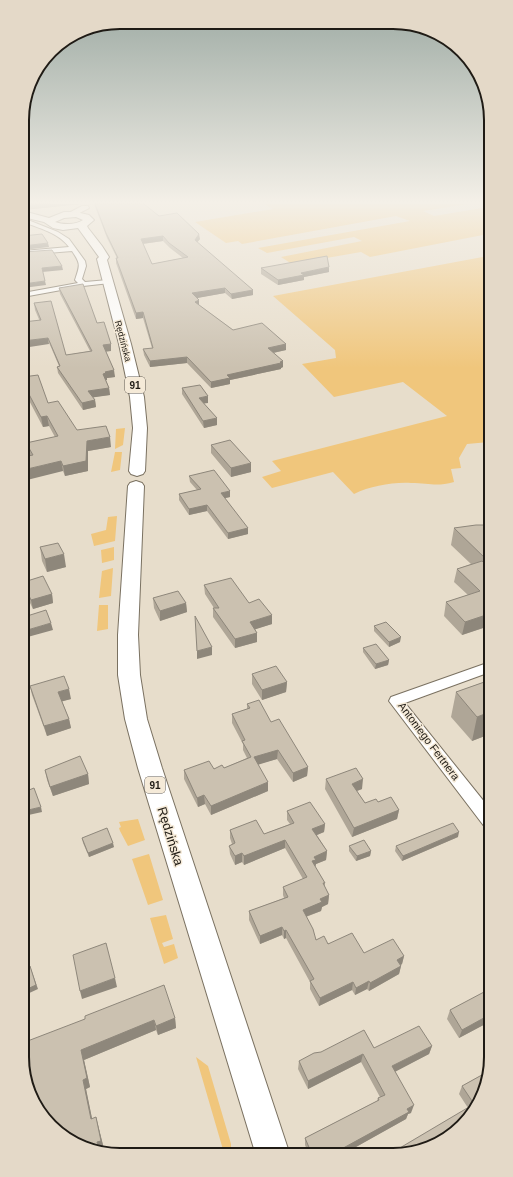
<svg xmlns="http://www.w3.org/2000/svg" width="513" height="1177" font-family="Helvetica,sans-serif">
  <rect width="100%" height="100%" fill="#e7ddcb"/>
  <path fill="#f0c67c" d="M 265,204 L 468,204 L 423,211 L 434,216 L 488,207 L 488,234 L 370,257 L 361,252 L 292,264 L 281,257 L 362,241 L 354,237 L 267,253 L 258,248 L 410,221 L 396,216 L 242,244 L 238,241 L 226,243 L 195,222 L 273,209 Z
    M 488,256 L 489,442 L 467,444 L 459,458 L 461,468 L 451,469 L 454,482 C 436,487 429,483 411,483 C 392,482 371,486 354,494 L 333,472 L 272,488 L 262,477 L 281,471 L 272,461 L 447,416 L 403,382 L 334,397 L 302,364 L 336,358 L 335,350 L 273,296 Z
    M 125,428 L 123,445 L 115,449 L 116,429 Z
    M 115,452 L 122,452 L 120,470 L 111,472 Z
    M 117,516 L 115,541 L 94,546 L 91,534 L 106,530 L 108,517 Z
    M 114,547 L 114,560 L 102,563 L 101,550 Z
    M 113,568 L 111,596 L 99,598 L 102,571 Z
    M 99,605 L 108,605 L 108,629 L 97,631 Z
    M 138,819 L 145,840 L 128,846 L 120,831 L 119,828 L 121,827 L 119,822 Z
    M 149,854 L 163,900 L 148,905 L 132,859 Z
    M 166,915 L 173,939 L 162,943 L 164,947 L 174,944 L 178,958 L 164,964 L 150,918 Z
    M 196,1057 L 208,1066 L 231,1144 L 231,1153 L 224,1153 Z"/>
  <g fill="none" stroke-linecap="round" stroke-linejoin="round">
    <g stroke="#7a7161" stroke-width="2">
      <path id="street" d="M 23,218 L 58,232 L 69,239 L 85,261 L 86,266 L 82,279 L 85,282 L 108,280 L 110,281 L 110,283 L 83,286 L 23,297 L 23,293 L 78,283 L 75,280 C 80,265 81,264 72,251 L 23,255 L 23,251 L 69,247 C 59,233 39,228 23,222 Z
        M 490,662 L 490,672 L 405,703 L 490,809 L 490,828 L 484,826 L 389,701 L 391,697 Z"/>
    </g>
    <g stroke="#7a7161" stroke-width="2">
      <path id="secondary" d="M 82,206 L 88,206 L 89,208 L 72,217 L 69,217 L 65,215 Z"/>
    </g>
    <g stroke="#7a7161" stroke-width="2">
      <path id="primary" d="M 23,211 L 49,218 L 64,212 L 76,212 L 89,215 L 94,220 L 87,226 L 88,228 L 102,246 L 109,257 L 107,260 L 131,344 L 144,397 L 147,428 L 145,471 L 143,474 L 137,476 L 131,474 L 129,471 L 133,428 L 130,397 L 119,344 L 97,259 L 99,257 L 78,228 L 63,230 L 53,228 L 44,222 L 23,217 ZM 76,217 L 83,220 C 76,225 63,225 55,222 L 64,218 Z
        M 136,481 L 142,483 L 144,486 L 138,635 L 140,675 L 147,719 L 162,768 L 289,1152 L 255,1152 L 138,768 L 125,719 L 118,675 L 118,635 L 128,486 L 130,483 Z"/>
    </g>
    <use href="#street" fill="#fff" fill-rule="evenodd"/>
    <use href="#secondary" fill="#fff" fill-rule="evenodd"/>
    <use href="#primary" fill="#fff" fill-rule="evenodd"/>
  </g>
  <path fill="#afa697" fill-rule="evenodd" d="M 23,204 L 93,204 L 93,205 L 82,204 L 23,210 Z
    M 94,204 L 144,204 L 159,216 L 200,239 L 197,242 L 253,295 L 232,299 L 225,293 L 196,298 L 199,305 L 233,330 L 286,344 L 286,350 L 273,353 L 283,367 L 281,368 L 281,369 L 230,380 L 230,384 L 211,388 L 187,363 L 150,367 L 144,355 L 143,349 L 152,348 L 143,318 L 136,319 L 116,263 L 116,258 L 117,258 L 107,238 ZM 163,241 L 170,248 L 183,258 L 152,264 L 143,244 Z
    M 261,268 L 329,272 L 304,277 L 304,280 L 278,285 L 261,274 Z
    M 59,288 L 97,323 L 111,344 L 111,351 L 106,351 L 115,377 L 107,378 L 107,380 L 106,380 L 109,388 L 110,395 L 93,397 L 95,400 L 96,407 L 83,410 L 58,373 L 57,367 L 59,366 L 35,310 L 34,303 L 66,355 L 90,351 L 60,294 Z
    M 23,377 L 48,403 L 77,430 L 111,447 L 88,451 L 88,471 L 65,476 L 63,471 L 30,456 L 28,453 L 26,443 L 55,437 L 49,426 L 43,427 L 23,389 Z
    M 182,388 L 208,403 L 204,403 L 217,425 L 204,428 L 182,394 Z
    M 211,445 L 251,472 L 231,477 L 211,453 Z
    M 189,476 L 230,497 L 225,498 L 248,534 L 228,539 L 207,511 L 189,515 L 179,500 L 179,494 L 197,490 L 190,482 Z
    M 489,525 L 489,626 L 462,635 L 444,616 L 446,602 L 468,595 L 454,582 L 457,569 L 471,564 L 451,545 L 454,528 Z
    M 40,547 L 66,567 L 47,572 L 42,561 Z
    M 24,582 L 52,594 L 53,603 L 33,609 L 24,591 Z
    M 204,585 L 249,603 L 272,624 L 255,629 L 257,633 L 257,642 L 235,648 L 213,617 L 213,608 L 214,608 L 205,594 Z
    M 153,598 L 186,603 L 187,612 L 160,621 L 154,608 Z
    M 374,626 L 400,642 L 389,647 L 374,631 Z
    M 363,648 L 389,660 L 388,665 L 375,669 L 363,652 Z
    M 252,674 L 287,682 L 286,692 L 262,700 L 252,684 Z
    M 490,680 L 490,734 L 472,741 L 451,717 L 456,692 Z
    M 30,686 L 71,699 L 62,701 L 69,719 L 71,728 L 47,736 L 32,695 Z
    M 247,704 L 271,722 L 308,767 L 307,776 L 293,782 L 277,759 L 258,764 L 268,791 L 211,815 L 205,804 L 198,807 L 184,779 L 184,770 L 224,768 L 247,758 L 243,750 L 243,744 L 232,723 L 232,714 L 247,709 Z
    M 45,770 L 88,774 L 89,784 L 53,796 L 47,780 Z
    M 326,779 L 362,789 L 357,791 L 365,803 L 378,802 L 399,810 L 397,819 L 352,837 L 325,789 Z
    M 287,811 L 325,824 L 324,832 L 317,835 L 327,851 L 326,860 L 316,864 L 315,867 L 325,883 L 325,887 L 329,895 L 328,904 L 322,907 L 321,911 L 306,917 L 316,940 L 364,953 L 404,956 L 402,964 L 401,965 L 401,966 L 399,974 L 369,991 L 367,989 L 355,995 L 352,990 L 319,1006 L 310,989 L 310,982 L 286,938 L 284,939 L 282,935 L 260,944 L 249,920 L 249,911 L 284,898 L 283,895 L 283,887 L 303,879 L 285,848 L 244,865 L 242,862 L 235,865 L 230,854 L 229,846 L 232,844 L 230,838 L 230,830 L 264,834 L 290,824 L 287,820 Z
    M 458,837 L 402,861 L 395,851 L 396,846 Z
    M 82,838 L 114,847 L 89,857 L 83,843 Z
    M 349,846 L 371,851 L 370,856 L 356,861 L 349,851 Z
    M 491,1001 L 491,1021 L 459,1038 L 447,1019 L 450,1010 Z
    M 175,1018 L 176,1028 L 158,1035 L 156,1030 L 84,1060 L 90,1087 L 86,1089 L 92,1119 L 96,1117 L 104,1149 L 100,1151 L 25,1042 Z
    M 432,1046 L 429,1054 L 395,1071 L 411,1113 L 408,1114 L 406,1119 L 347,1152 L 308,1152 L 305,1145 L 305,1138 L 377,1101 L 378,1098 L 380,1097 L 361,1062 L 308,1089 L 298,1069 L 299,1061 L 374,1048 Z
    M 489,1071 L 467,1121 L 468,1108 L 459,1094 L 462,1086 Z"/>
  <path fill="#8e877b" d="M 50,204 L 82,204 L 23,210 L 23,206 Z
    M 199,234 L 200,239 L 195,245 L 195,240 Z
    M 163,236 L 163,241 L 141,244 L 141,239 Z
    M 48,243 L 49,247 L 23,250 L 23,251 L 23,246 Z
    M 62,266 L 63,270 L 42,272 L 42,268 Z
    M 329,267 L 329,272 L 304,277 L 304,280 L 278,285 L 278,280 L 301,273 Z
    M 45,281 L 46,285 L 23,288 L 23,284 Z
    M 225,288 L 225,293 L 192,299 L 192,293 Z
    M 253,290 L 253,295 L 232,299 L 231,294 Z
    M 199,300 L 199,306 L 195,302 Z
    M 143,312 L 143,318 L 136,319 L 136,313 Z
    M 48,338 L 49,344 L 23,348 L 23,341 Z
    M 111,344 L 111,351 L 104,352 L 103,345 Z
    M 286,344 L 286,350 L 268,354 L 268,348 Z
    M 187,357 L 187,363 L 150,367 L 150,361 Z
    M 283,361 L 283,367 L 281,368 L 281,369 L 230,380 L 230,384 L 211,388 L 211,382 L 227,375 Z
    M 114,370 L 115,377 L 107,378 L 107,380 L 104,380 L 103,374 L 105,372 Z
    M 109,388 L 110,395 L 89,398 L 88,391 Z
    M 208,396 L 208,403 L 200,404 L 199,398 Z
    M 95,400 L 96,407 L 83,410 L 82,403 Z
    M 47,416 L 49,426 L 43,427 L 41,417 Z
    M 217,418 L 217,425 L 204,428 L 203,421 Z
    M 110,437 L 111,447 L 88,451 L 88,471 L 65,476 L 63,466 L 87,441 Z
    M 61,461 L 63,471 L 23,481 L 23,470 Z
    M 251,463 L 251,472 L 231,477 L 231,468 Z
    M 230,491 L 230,497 L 221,499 L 221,493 Z
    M 207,505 L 207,511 L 189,515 L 189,509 Z
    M 248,528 L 248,534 L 228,539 L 228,533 Z
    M 64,554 L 66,567 L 47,572 L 45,559 Z
    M 489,559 L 489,575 L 484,577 L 487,560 Z
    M 52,594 L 53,603 L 33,609 L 31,600 Z
    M 186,603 L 187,612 L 160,621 L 160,611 Z
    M 489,614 L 489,626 L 462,635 L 465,622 Z
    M 272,615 L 272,624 L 250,631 L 250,622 Z
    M 51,623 L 53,630 L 24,638 L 24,631 Z
    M 257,633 L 257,642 L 235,648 L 235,639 Z
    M 401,637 L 400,642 L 389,647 L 389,642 Z
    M 212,647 L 212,655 L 197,659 L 197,651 Z
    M 389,660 L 388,665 L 375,669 L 376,664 Z
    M 287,682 L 286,692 L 262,700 L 262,690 Z
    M 69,689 L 71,699 L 60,702 L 58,692 Z
    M 490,712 L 490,734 L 472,741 L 477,717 Z
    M 69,719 L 71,728 L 47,736 L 44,726 Z
    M 278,750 L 277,759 L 254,766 L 254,757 Z
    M 308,767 L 307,776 L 293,782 L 293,773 Z
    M 88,774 L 89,784 L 53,796 L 50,787 Z
    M 363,779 L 362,789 L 351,793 L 352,784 Z
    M 268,782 L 268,791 L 211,815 L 211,806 Z
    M 204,795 L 205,804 L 198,807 L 197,798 Z
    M 41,807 L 42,812 L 24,816 L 24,811 Z
    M 399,810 L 397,819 L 352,837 L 354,828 Z
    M 325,824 L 324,832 L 312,837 L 312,829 Z
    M 459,832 L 458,837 L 402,861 L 403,856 Z
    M 285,840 L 285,848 L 244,865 L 244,856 Z
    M 113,843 L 114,847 L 89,857 L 88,853 Z
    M 327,851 L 326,860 L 316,864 L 315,868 L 312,861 L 314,857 Z
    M 371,851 L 370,856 L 356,861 L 357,856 Z
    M 242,853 L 242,862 L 235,865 L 235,856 Z
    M 329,895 L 328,904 L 322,907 L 321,911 L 302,918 L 303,910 L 320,899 Z
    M 282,927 L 282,935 L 260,944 L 260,936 Z
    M 286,930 L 286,938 L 284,939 L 284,931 Z
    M 404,956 L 402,964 L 395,968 L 397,960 Z
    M 30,966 L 38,989 L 25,995 L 25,990 Z
    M 401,966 L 399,974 L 369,991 L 370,983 Z
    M 115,978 L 117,987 L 82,999 L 80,991 Z
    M 369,981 L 367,989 L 355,995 L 356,988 Z
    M 353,982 L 352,990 L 319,1006 L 320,998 Z
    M 491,1014 L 491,1021 L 459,1038 L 462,1030 Z
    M 175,1018 L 176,1028 L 158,1035 L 156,1026 Z
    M 154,1020 L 156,1030 L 84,1060 L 90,1087 L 86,1089 L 94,1128 L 91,1119 L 83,1080 L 81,1050 Z
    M 432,1046 L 429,1054 L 391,1074 L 392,1066 Z
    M 363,1054 L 361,1062 L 308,1089 L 308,1081 Z
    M 414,1105 L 411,1113 L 408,1114 L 406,1119 L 347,1152 L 336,1152 Z
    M 96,1117 L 104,1149 L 100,1151 L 100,1153 L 99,1152 L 97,1142 Z"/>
  <path fill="#cbc1b0" stroke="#8e877b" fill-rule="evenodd" d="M 23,204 L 50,204 L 23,206 Z
    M 95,204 L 144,204 L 159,216 L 177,213 L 199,234 L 195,240 L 253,290 L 231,294 L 225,288 L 192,293 L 199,300 L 195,302 L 233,330 L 262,323 L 286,344 L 268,348 L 283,361 L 280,362 L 281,363 L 227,375 L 230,378 L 211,382 L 187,357 L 150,361 L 143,349 L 153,348 L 143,312 L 136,313 L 116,258 L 118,258 L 106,233 ZM 163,236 L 169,243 L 188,257 L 152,264 L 141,239 Z
    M 42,234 L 48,243 L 23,246 L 23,236 Z
    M 52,250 L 62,266 L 42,268 L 45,281 L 23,284 L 23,252 Z
    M 327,256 L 329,267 L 301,273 L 304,275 L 278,280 L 261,268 Z
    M 83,284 L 97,323 L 104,322 L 111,344 L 103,345 L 114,370 L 105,372 L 106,373 L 103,374 L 109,388 L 88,391 L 95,400 L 82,403 L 57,367 L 60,366 L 48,338 L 23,341 L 23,322 L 41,320 L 34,303 L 51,301 L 66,355 L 92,351 L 59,288 Z
    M 38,375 L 48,403 L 58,401 L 77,430 L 106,426 L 110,437 L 87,441 L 86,461 L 63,466 L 61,461 L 23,470 L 23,457 L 33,455 L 26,443 L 58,436 L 47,416 L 41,417 L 23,383 L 23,377 Z
    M 200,385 L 208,396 L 199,398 L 217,418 L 203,421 L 182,388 Z
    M 230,440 L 251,463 L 231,468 L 211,445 Z
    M 214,470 L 230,491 L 221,493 L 248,528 L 228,533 L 207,505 L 189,509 L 179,494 L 201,489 L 189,476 Z
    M 476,525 L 489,525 L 489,559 L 487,560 L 454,528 Z
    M 58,543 L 64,554 L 45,559 L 40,547 Z
    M 482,561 L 489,567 L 489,614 L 465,622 L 446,602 L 480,591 L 457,569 Z
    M 43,576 L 52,594 L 31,600 L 24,585 L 24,582 Z
    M 231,578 L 249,603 L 259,599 L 272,615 L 250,622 L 257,633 L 235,639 L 213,608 L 219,608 L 204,585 Z
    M 178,591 L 186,603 L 160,611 L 153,598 Z
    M 46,610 L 51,623 L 24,631 L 24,617 Z
    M 195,616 L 212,647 L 197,651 Z
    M 386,622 L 401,637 L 389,642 L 374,626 Z
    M 376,644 L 389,660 L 376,664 L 363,648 Z
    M 276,666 L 287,682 L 262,690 L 252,674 Z
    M 64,676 L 69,689 L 58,692 L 69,719 L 44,726 L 30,686 Z
    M 490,680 L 490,712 L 477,717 L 456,692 Z
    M 259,700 L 271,722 L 279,719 L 308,767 L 293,773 L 278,750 L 254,757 L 268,782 L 211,806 L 204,795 L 197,798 L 184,770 L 209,761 L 214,769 L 222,765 L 224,768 L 251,757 L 242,741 L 245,740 L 232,714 L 250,708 L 247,704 Z
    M 80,756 L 88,774 L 50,787 L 45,770 Z
    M 356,768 L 363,779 L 352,784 L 365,803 L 376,799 L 378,802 L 391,797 L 399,810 L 354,828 L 326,779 Z
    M 34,788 L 41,807 L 24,811 L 24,792 Z
    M 310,802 L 325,824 L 312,829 L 327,851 L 314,857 L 316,860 L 312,861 L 325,883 L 323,883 L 329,895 L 320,899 L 322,902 L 303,910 L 313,929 L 316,940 L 324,936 L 328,944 L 352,933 L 364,953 L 393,939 L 404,956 L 397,960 L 401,966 L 370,983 L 369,981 L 356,988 L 353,982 L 320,998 L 310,981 L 314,979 L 286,930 L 284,931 L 282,927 L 260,936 L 249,911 L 288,897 L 283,887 L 307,877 L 285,840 L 244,856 L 242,853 L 235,856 L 229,846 L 235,843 L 230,830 L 256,820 L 264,834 L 294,823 L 287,811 Z
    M 453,823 L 459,832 L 403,856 L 396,846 Z
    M 107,828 L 113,843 L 88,853 L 82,838 Z
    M 364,840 L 371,851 L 357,856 L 349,846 Z
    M 106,943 L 115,978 L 80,991 L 73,955 Z
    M 30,966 L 36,985 L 25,990 L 25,968 Z
    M 164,985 L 175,1018 L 156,1026 L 154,1020 L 81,1050 L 87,1078 L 83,1080 L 91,1119 L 96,1117 L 101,1141 L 97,1142 L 99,1152 L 55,1131 L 25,1082 L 25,1042 L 85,1019 L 85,1016 Z
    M 484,992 L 491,1001 L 491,1014 L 462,1030 L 450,1010 Z
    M 419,1026 L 432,1046 L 392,1066 L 414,1105 L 407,1109 L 409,1112 L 336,1152 L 311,1152 L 305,1138 L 379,1100 L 378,1098 L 385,1095 L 363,1054 L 308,1081 L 299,1061 L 314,1053 L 321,1052 L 364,1030 L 374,1048 Z
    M 489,1071 L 484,1094 L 467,1121 L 418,1152 L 393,1152 L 474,1104 L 462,1086 Z"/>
  <linearGradient id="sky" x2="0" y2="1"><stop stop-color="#9daaa3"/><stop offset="0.55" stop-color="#f4f0e8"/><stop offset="1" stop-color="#f4f0e8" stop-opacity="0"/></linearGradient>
  <rect width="513" height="368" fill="url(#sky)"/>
  <g text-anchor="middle" stroke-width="3" stroke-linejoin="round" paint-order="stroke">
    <g font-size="9" fill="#1f1b15" stroke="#f5ead8">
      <text transform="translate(123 341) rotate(75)" y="3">Rędzińska</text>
    </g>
    <g fill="#f5ead8" stroke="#5f5950" stroke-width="1">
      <rect x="125" y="377" width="20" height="16" rx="3"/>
      <rect x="145" y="777" width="20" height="16" rx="3"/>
    </g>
    <g font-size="10" font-weight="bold" fill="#1f1b15">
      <text x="135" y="389">91</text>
      <text x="155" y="789">91</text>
    </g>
    <g font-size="11" fill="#1f1b15" stroke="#f5ead8">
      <text transform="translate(429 741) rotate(53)" y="4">Antoniego Fertnera</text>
    </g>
    <g font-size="13" fill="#1f1b15" stroke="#f5ead8">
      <text transform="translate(171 836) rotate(73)" y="5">Rędzińska</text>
    </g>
  </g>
  <path d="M0 0H513V1177H0ZM120 29H393A91 91 0 0 1 484 120V1057A91 91 0 0 1 393 1148H120A91 91 0 0 1 29 1057V120A91 91 0 0 1 120 29Z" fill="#e4d9c8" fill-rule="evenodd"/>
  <path fill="none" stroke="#1f1b15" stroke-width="2" d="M120 29H393A91 91 0 0 1 484 120V1057A91 91 0 0 1 393 1148H120A91 91 0 0 1 29 1057V120A91 91 0 0 1 120 29Z"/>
</svg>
